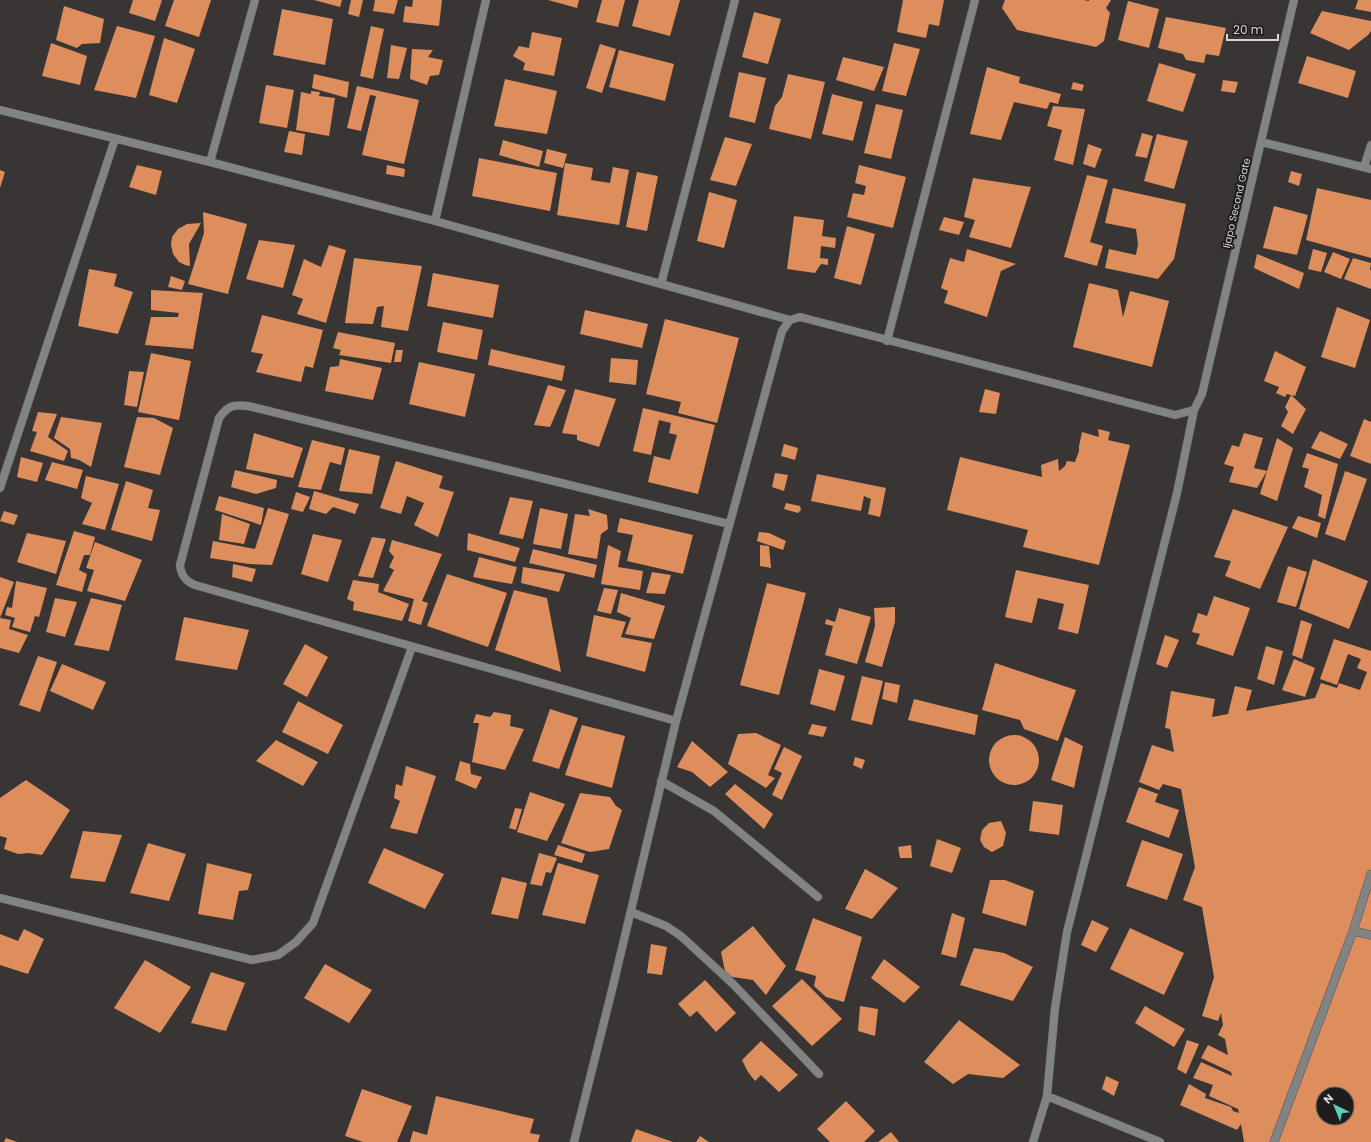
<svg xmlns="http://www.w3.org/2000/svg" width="1371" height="1142" font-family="Poppins,sans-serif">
  <rect width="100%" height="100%" fill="#393534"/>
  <path fill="#de8e5c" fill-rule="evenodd" d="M 133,0 L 162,0 L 155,21 L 129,13 Z
    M 174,0 L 211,0 L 199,37 L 165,26 Z
    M 314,0 L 342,0 L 340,7 Z
    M 351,0 L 363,0 L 359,17 L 348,14 Z
    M 375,0 L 398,0 L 394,14 L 373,11 Z
    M 413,0 L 442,0 L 439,26 L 403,22 L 405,6 L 412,7 Z
    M 548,0 L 579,0 L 577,8 Z
    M 602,0 L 625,0 L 618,27 L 596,22 Z
    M 639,0 L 680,0 L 670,36 L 632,26 Z
    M 903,0 L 944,0 L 939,26 L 929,24 L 926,38 L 897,32 Z
    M 1005,0 L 1084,0 L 1089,1 L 1089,0 L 1111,0 L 1106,8 L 1110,13 L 1104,41 L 1096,47 L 1017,30 L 1002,8 Z
    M 1358,0 L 1371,0 L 1371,12 L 1355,9 Z
    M 1128,1 L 1159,9 L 1149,48 L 1118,40 Z
    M 64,6 L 104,19 L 100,43 L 82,44 L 77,48 L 56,40 Z
    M 282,9 L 333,19 L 325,65 L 273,55 Z
    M 1322,11 L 1371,21 L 1371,31 L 1368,35 L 1349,50 L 1310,33 Z
    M 754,12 L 781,19 L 768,64 L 742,57 Z
    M 1166,17 L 1226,28 L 1219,56 L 1206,54 L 1204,63 L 1186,60 L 1183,54 L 1158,48 Z
    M 117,26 L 155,36 L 136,98 L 94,90 Z
    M 371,26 L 384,29 L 373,79 L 360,76 Z
    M 532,32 L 562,38 L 554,76 L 523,70 L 525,63 L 513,56 L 519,46 L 529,48 Z
    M 164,38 L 195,49 L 177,103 L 149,95 Z
    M 51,43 L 87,56 L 80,85 L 42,76 Z
    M 894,43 L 920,49 L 906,96 L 882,91 Z
    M 600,44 L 616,49 L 602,93 L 586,88 Z
    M 391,45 L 407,48 L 399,79 L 387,78 Z
    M 412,49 L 433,50 L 428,57 L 443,60 L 439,75 L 430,76 L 427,85 L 410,79 Z
    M 619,50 L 674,64 L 665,101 L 609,87 Z
    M 1307,56 L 1356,71 L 1348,98 L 1298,83 Z
    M 843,57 L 884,67 L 874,91 L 836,80 Z
    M 1159,63 L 1196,74 L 1183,112 L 1147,101 Z
    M 987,67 L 1020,77 L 1019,83 L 1061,94 L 1058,104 L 1050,102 L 1047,109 L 1014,102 L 1001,140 L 970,134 Z
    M 739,72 L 766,78 L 755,123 L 729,117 Z
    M 314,74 L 349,82 L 347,98 L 312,88 Z
    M 788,74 L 825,82 L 811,139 L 769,129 L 775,106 L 782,97 Z
    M 505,79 L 557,91 L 547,134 L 494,126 Z
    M 1223,80 L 1238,82 L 1235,93 L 1221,91 Z
    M 1073,82 L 1084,85 L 1082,91 L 1071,89 Z
    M 266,85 L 294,90 L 287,128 L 259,123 Z
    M 357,86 L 419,100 L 404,164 L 362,155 L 376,96 L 370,95 L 361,131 L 347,128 Z
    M 311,91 L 320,92 L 319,96 L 335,98 L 329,136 L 296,130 L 301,92 L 311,94 Z
    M 832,94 L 863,102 L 853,141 L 822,134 Z
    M 876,104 L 903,110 L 891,159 L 864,153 Z
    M 1053,106 L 1085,109 L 1073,165 L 1054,160 L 1062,130 L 1047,126 Z
    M 289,131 L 305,134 L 302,155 L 284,152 Z
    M 1142,133 L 1153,136 L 1147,158 L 1135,156 Z
    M 1157,134 L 1188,141 L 1174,189 L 1144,181 Z
    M 725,137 L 752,144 L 736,186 L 710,180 Z
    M 503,140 L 543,151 L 539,167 L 499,155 Z
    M 1088,144 L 1102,149 L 1095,168 L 1083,164 Z
    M 547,149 L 567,154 L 563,168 L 544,163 Z
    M 479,158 L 557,173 L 550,211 L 472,196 Z
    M 565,163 L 593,168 L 591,180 L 610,183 L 613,167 L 629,170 L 619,225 L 557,215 Z
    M 137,165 L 162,171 L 156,195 L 129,187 Z
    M 387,165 L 405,169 L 404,177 L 386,174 Z
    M 859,165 L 906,177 L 893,228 L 847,217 L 853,193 L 864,195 L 866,186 L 855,183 Z
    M 0,170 L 5,172 L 0,188 Z
    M 1291,171 L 1302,174 L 1299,186 L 1288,182 Z
    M 637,172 L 658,176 L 647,231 L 626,227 Z
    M 1087,175 L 1108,180 L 1090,242 L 1103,246 L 1097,266 L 1064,257 Z
    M 973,178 L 1031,187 L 1011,248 L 969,237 L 975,220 L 964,217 Z
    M 1113,188 L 1186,204 L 1174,259 L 1158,279 L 1105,268 L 1109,249 L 1136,255 L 1138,244 L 1136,229 L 1105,223 Z
    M 1317,188 L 1371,200 L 1371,258 L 1306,240 Z
    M 709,192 L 737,200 L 724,248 L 697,241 Z
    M 1274,206 L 1308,215 L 1297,255 L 1263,248 Z
    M 203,212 L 247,224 L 228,294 L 188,284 L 204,233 Z
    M 794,216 L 824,220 L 822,236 L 836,238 L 835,248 L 821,246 L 820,258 L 828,259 L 828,265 L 821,264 L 815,273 L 787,269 Z
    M 944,217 L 964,222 L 959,235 L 939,230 Z
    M 201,223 L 189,244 L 190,266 L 185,265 L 179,262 L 173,254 L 171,245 L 172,237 L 178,229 L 187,224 Z
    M 847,226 L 875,234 L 861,285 L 834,278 Z
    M 259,240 L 295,245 L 283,288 L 246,279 Z
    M 329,245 L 346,250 L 326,323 L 297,314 L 303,299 L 292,295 L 304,259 L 321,267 Z
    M 967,249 L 1016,264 L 1001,271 L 987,317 L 944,303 L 948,291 L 941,288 L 950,258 L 964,262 Z
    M 1313,249 L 1327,253 L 1321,272 L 1308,269 Z
    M 1333,252 L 1350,259 L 1341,279 L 1324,272 Z
    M 1257,254 L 1304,273 L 1299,289 L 1254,268 Z
    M 354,258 L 422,266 L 408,331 L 381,327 L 384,306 L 377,307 L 373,324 L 345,323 Z
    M 1353,258 L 1371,263 L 1370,270 L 1371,270 L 1371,289 L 1344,279 Z
    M 89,269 L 117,274 L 114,286 L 133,292 L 118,334 L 78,326 Z
    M 433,273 L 499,285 L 493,318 L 427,306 Z
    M 171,276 L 185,281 L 182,290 L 168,287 Z
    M 1089,283 L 1118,290 L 1123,317 L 1130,291 L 1169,301 L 1152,367 L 1073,347 Z
    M 151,290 L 203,293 L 193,349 L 145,345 L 151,317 L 178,317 L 179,313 L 151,310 Z
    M 1337,307 L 1370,320 L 1355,368 L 1321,357 Z
    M 585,310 L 648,324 L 642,348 L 580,334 Z
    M 262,315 L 323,330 L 313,368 L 305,366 L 301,382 L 256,372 L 263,354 L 251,352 Z
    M 665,319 L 739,338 L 717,423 L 678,413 L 681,402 L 646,394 Z
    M 443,322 L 483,330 L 477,360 L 437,352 Z
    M 338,332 L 395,343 L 391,363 L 339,355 L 341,350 L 333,348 Z
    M 491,349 L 565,366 L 562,381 L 488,365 Z
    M 396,350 L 403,350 L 401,362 L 394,362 Z
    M 1275,351 L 1306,367 L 1295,396 L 1287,394 L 1285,397 L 1276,393 L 1279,387 L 1264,381 Z
    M 151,353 L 191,361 L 179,420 L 138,412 Z
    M 611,358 L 638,360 L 636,385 L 609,382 Z
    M 340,359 L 382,368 L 373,400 L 325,391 L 330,367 L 339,366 Z
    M 419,362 L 475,374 L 465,417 L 409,404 Z
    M 129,371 L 144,372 L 137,407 L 124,405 Z
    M 548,385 L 566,390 L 550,427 L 534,425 Z
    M 575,389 L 616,399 L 599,447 L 577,440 L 577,435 L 562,433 Z
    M 985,389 L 1000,393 L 996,414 L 979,412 Z
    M 1291,395 L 1306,409 L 1293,434 L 1281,426 L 1288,412 L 1285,407 Z
    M 643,408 L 715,425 L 698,494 L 648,482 L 654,456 L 670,460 L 677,435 L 669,433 L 671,423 L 659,420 L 651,455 L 633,451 Z
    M 38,412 L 57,414 L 48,437 L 68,451 L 64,461 L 30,451 L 37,432 L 32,431 Z
    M 61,417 L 102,423 L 91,467 L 79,460 L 71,458 L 70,449 L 54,438 Z
    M 137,417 L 154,418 L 173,428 L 160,475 L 124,467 Z
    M 1364,419 L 1371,422 L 1371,464 L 1350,456 Z
    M 1098,429 L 1110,432 L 1108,440 L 1130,445 L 1099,565 L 1023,547 L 1028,530 L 947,510 L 960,457 L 1042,477 L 1041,465 L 1058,459 L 1059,471 L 1065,466 L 1067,461 L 1075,462 L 1079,451 L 1079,446 L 1082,432 L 1099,437 Z
    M 1320,431 L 1348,444 L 1340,459 L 1311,448 Z
    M 254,433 L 303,448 L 293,478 L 246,469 Z
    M 1244,433 L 1263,438 L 1254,468 L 1267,471 L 1257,488 L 1229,482 L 1234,467 L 1224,464 L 1232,445 L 1239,447 Z
    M 1277,438 L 1293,448 L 1277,501 L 1260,494 Z
    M 312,440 L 345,448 L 341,465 L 330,462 L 321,490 L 298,487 Z
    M 784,444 L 798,448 L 795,460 L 781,456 Z
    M 349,449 L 380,456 L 372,494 L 339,491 Z
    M 1307,453 L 1338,464 L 1325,519 L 1318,516 L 1322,495 L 1304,487 L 1309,469 L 1302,467 Z
    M 21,457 L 43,463 L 37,482 L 17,477 Z
    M 396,461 L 443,476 L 439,488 L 454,492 L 438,537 L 414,525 L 424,503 L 407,496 L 401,514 L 380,508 Z
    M 52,462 L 83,470 L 77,489 L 45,480 Z
    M 235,470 L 277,480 L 276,488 L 256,494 L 231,487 Z
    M 1345,471 L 1367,479 L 1345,541 L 1325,534 Z
    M 775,473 L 788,475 L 784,491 L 772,487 Z
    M 817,474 L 886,488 L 880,517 L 868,514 L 871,499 L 864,496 L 861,511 L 811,501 Z
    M 86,476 L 119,484 L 105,530 L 82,524 L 92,503 L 81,498 Z
    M 126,481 L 153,490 L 148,508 L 160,510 L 152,541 L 111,530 Z
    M 314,491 L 359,504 L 355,514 L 333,507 L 326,514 L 309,509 Z
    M 296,492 L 310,497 L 303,512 L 291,509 Z
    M 219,496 L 264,508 L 261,525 L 215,510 Z
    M 510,497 L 533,501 L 523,539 L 499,534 Z
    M 786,503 L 800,506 L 801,510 L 798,513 L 784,509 Z
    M 268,508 L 289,514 L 272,565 L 249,564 L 210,558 L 213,541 L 255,549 Z
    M 540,508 L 568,514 L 561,549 L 533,544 Z
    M 588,509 L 607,515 L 608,529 L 601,534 L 597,559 L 568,554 L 575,514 L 590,516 Z
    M 1233,509 L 1288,527 L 1260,589 L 1225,576 L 1231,561 L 1214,557 Z
    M 4,511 L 18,515 L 14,525 L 0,521 Z
    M 222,514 L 250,524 L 244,544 L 219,540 Z
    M 1298,516 L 1321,523 L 1317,538 L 1292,528 Z
    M 620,518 L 693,535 L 683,574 L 627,561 L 633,535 L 617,532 Z
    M 74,531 L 95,537 L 90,555 L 84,555 L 79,570 L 87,574 L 82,592 L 56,585 Z
    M 759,532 L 769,533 L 786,541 L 783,550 L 757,541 Z
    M 27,533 L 66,541 L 56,574 L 17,562 Z
    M 468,533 L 520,548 L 515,562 L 467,550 Z
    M 313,534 L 342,540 L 328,582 L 301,574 Z
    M 372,537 L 386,539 L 373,578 L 358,576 Z
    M 392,540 L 442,554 L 422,601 L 428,603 L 421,625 L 408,621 L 414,599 L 383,591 L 394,570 L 389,567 L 394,557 L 389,551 Z
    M 95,542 L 142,560 L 125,601 L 87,591 L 94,570 L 86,568 Z
    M 608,545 L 621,551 L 618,567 L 643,571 L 640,590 L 601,584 Z
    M 760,545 L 769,546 L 771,568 L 760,566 Z
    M 533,549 L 597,565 L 594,578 L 529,563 Z
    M 479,557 L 517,567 L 512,584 L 473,577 Z
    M 1313,559 L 1368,581 L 1349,629 L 1299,609 Z
    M 233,564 L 256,569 L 252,582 L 232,577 Z
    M 1288,566 L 1307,572 L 1296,607 L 1277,602 Z
    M 523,567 L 565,574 L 559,592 L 521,583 Z
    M 1016,570 L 1089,585 L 1078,634 L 1058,629 L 1064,604 L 1038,598 L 1032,623 L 1005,617 Z
    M 652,572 L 671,575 L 665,594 L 646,593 Z
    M 447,574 L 507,593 L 488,647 L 427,626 Z
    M 0,577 L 14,582 L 0,618 Z
    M 353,580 L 379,584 L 378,592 L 409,604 L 402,621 L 353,610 L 354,602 L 347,599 Z
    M 16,581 L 47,588 L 39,617 L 35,616 L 30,632 L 12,627 L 15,618 L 5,615 L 7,607 L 12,608 Z
    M 767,583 L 806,593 L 779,695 L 740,685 Z
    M 604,588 L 618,590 L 611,614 L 597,611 Z
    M 514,590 L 547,598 L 561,672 L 495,650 Z
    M 621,593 L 665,606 L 654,639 L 625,634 L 631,618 L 617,612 Z
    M 1214,596 L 1250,608 L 1233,656 L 1196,644 L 1200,634 L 1192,632 L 1198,613 L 1207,616 Z
    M 55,598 L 77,602 L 65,637 L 46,632 Z
    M 91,598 L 122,605 L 109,651 L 74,645 Z
    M 895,607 L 895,622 L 882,667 L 865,662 L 875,626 L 874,608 Z
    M 839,608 L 871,617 L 857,664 L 825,655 L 833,626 L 825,624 L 826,619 L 835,622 Z
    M 594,615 L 626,622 L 621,637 L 652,643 L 645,672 L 586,656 Z
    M 184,617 L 249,630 L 237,670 L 175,660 Z
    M 0,618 L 11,620 L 9,629 L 28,635 L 19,653 L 0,648 Z
    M 1301,620 L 1312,624 L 1302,659 L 1292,655 Z
    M 1165,635 L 1179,640 L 1167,668 L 1156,664 Z
    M 1334,639 L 1371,651 L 1371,1142 L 1244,1142 L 1241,1124 L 1237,1130 L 1180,1105 L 1189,1084 L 1206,1094 L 1205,1098 L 1231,1107 L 1233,1111 L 1239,1113 L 1238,1109 L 1209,1096 L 1213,1085 L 1193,1078 L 1201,1062 L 1232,1076 L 1231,1072 L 1201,1058 L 1208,1045 L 1228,1055 L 1225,1039 L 1218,1035 L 1223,1025 L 1221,1013 L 1218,1021 L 1202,1016 L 1214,977 L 1202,907 L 1183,900 L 1195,867 L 1181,789 L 1163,784 L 1159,790 L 1139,782 L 1152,745 L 1174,752 L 1170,729 L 1165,728 L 1171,691 L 1215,699 L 1212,717 L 1228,714 L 1235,686 L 1252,690 L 1246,711 L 1315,698 L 1321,683 L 1337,688 L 1339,683 L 1360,690 L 1367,672 L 1357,668 L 1361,659 L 1348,654 L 1337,685 L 1320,679 ZM 1323,1094 L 1347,1094 L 1347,1118 L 1323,1118 Z
    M 305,644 L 328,657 L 307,697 L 283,684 Z
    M 1266,646 L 1283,651 L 1274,685 L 1257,679 Z
    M 38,656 L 57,662 L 40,712 L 19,705 Z
    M 1294,659 L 1315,668 L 1305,697 L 1282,690 Z
    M 995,663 L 1076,690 L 1058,741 L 1024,729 L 1020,720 L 982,710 Z
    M 62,664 L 106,682 L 93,710 L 50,691 Z
    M 819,669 L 845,676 L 835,711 L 810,704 Z
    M 862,676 L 883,681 L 872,725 L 851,720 Z
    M 885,682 L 900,685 L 897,703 L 882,699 Z
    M 914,699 L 978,715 L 975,735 L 908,720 Z
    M 298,701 L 343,725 L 328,754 L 282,732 Z
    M 550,709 L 578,718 L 559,769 L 532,761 Z
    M 494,712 L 511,715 L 510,726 L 524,729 L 505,770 L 472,762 L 479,723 L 473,723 L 476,714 L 490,717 Z
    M 812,724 L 827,727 L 823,737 L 808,734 Z
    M 582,725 L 625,736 L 612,788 L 565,775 Z
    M 756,733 L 781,745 L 768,775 L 775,778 L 766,788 L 728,764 L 738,734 Z
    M989 760a25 25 0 1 1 50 0a25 25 0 1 1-50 0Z
    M 1065,737 L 1083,746 L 1074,788 L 1051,780 Z
    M 276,740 L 318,762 L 303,786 L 256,761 Z
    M 692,741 L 728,772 L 710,787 L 692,772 L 677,767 Z
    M 784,747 L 802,756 L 782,800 L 772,795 L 782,773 L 774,769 Z
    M 855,757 L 865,760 L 862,769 L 853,765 Z
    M 460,761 L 470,764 L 471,774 L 482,777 L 476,789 L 455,780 Z
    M 406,766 L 436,776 L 417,834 L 390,828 L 400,801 L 394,798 L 396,784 L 402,786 Z
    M 26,780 L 70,810 L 42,855 L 29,853 L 18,854 L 4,849 L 7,838 L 0,836 L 0,798 Z
    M 735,784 L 773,814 L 764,829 L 725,794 Z
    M 1139,787 L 1158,794 L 1155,802 L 1179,810 L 1169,838 L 1126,822 Z
    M 530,792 L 565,804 L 547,841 L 517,832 Z
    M 580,793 L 610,797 L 616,806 L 622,810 L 609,849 L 590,852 L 561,843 Z
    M 1033,801 L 1063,805 L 1059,835 L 1029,831 Z
    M 515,808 L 522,809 L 516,830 L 509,828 Z
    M 1001,821 L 1006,833 L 1003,846 L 992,852 L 984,847 L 980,840 L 982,830 L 989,823 Z
    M 83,831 L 122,835 L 105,882 L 70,878 Z
    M 937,839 L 961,848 L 952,873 L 930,866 Z
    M 1142,840 L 1183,854 L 1167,900 L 1126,886 Z
    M 148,843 L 186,854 L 169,901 L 130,893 Z
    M 558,845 L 585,854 L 582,863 L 554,855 Z
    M 911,845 L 912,858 L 900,858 L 898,847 Z
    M 384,848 L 444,874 L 425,909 L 368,883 Z
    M 539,853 L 557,858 L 551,873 L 546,872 L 542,886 L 530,884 Z
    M 207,863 L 252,874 L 248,890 L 239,891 L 233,920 L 198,914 Z
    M 558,863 L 599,875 L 585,924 L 542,915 Z
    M 865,869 L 898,888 L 872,919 L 845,909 Z
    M 502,877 L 527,883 L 518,919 L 491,914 Z
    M 990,880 L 1005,880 L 1034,891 L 1026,926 L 982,913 Z
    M 952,913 L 965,918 L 956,958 L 941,954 Z
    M 813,918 L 862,937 L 844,1002 L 826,997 L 814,986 L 816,976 L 795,970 Z
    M 1092,920 L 1109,928 L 1096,952 L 1081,945 Z
    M 753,926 L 786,966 L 766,995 L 753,980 L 726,976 L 721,952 Z
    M 1130,928 L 1184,953 L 1164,995 L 1110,969 Z
    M 24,929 L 44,939 L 28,974 L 0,965 L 0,934 L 18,941 Z
    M 651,944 L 667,947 L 662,975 L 647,973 Z
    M 974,948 L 1004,953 L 1033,967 L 1013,1001 L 960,985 Z
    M 884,959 L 920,987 L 904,1003 L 871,978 Z
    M 145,960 L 191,987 L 160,1033 L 114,1008 Z
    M 325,964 L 372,990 L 349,1023 L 304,998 Z
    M 211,972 L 245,983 L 226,1031 L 191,1023 Z
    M 802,979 L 842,1019 L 812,1046 L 772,1006 Z
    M 705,980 L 736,1013 L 716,1032 L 697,1011 L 690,1017 L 678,1004 Z
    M 860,1006 L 878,1009 L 875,1036 L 858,1031 Z
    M 1145,1006 L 1185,1029 L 1174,1047 L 1135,1023 Z
    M 959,1020 L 1020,1065 L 1003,1078 L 968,1074 L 953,1084 L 924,1062 Z
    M 1187,1040 L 1199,1044 L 1186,1074 L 1177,1069 Z
    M 761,1041 L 798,1075 L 779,1092 L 761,1075 L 755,1081 L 748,1072 L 742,1060 Z
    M 1106,1076 L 1119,1082 L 1114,1096 L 1102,1089 Z
    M 362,1089 L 412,1106 L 397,1142 L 363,1142 L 345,1136 Z
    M 436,1096 L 534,1119 L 530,1133 L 540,1135 L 538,1142 L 410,1142 L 413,1131 L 427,1135 Z
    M 846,1101 L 875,1131 L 864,1142 L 830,1142 L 817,1129 Z
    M 636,1129 L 673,1142 L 631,1142 Z
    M 891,1132 L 899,1142 L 878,1142 Z
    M 700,1136 L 709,1142 L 696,1142 Z
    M 6,1138 L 17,1142 L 4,1142 Z"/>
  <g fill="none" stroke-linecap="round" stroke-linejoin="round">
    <g stroke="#555251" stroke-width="9">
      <path id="street" d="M 0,110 L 210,162 L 435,221 L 790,320
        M 1261,142 L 1371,169
        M 210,162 L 255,0
        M 1364,167 L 1371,145
        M 435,221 L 486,0
        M 661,284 L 735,0
        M 887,341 L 975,0
        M 0,488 L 115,139
        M 676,721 L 195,585 C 185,581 181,575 180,565 L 219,418 C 228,406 232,404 248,406 L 729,524
        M 661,781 L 714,811 L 818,897
        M 0,898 L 252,960 L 278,955 L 296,942 L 313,923 L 412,647
        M 631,912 L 666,926 L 681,936 L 733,984 L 819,1074
        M 1353,931 L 1371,935
        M 1047,1096 L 1160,1142
        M 574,1142 L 613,986 L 676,721 L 782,331 L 790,320 L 800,317 L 1175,415 L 1194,410
        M 1033,1142 L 1047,1096 L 1055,1008 L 1067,932 L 1177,493 L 1194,410 L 1202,394 L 1294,0
        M 1274,1142 L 1353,931 L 1371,874"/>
    </g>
    <use href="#street" stroke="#828484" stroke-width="8"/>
  </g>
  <g text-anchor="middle" stroke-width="4" stroke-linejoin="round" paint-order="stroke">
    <g font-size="10" fill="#d7d5d3" stroke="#1f1d1c">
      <text transform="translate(1236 203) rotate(-77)" y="4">Ijapo Second Gate</text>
    </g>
  </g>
  <g transform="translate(1335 1106) rotate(317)"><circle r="19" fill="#1f1d1c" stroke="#696765"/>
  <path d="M0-3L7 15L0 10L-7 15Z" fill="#58cec0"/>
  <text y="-6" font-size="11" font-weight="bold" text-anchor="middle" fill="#d7d5d3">N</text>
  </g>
  <path d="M1227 34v6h51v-6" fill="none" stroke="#d7d5d3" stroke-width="2"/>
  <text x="1233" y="34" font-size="12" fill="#d7d5d3" stroke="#1f1d1c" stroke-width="3" paint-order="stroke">20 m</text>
</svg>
